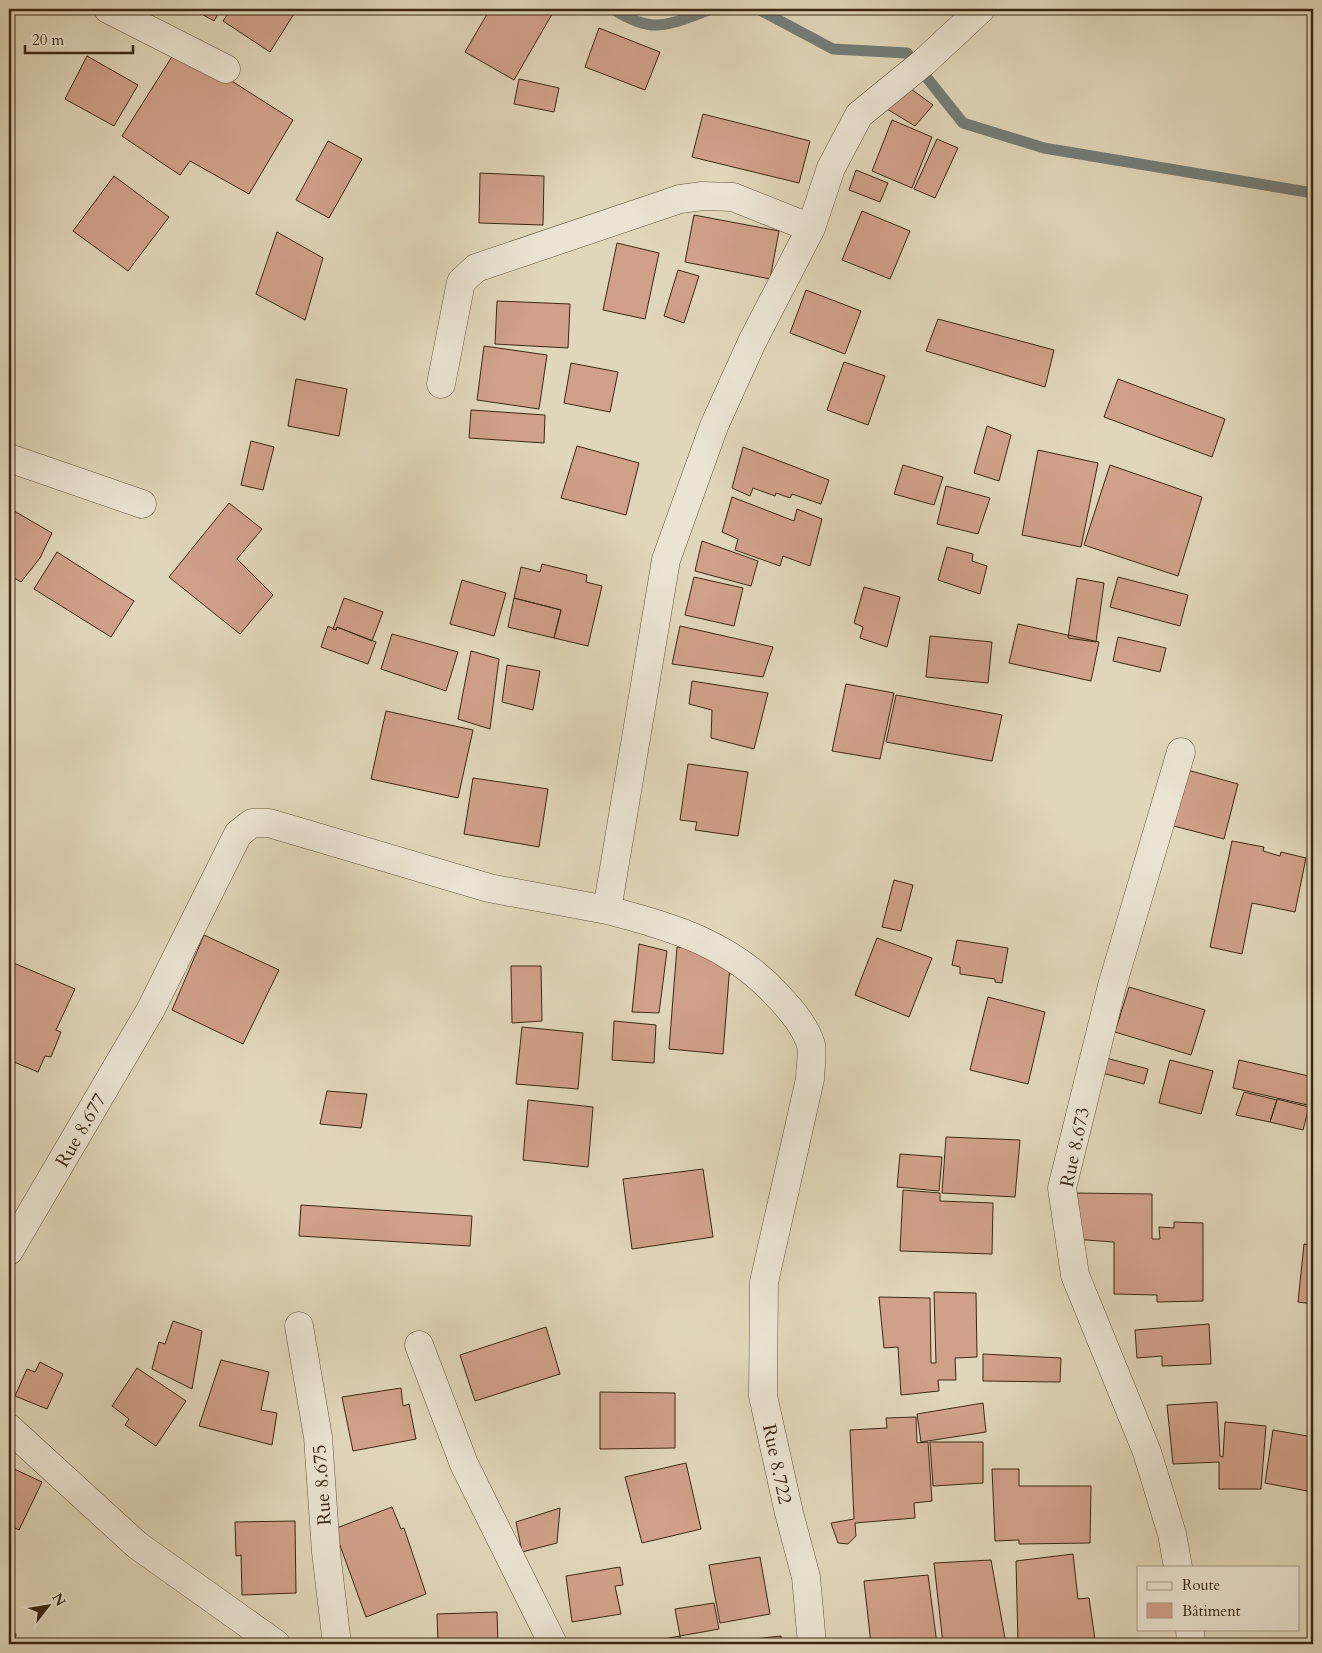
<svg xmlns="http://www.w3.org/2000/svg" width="1322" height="1653" font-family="Cardo,serif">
  <rect width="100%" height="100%" fill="#e0d6b9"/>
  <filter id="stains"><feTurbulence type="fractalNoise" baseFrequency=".004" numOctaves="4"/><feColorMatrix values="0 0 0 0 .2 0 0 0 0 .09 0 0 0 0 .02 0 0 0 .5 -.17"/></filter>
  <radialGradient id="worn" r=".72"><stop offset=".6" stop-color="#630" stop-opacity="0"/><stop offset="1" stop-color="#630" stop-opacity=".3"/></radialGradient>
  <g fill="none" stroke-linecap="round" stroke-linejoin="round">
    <path stroke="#747d77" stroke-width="11" d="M 613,9 C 655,36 668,24 712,9
      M 758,9 L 833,49 L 907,53 L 963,123 L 1044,148 L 1313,193"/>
  </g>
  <path fill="#d0a08a" stroke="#3c2812" d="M 193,9 L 221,9 L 214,21 Z
    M 231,9 L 297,9 L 270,52 L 223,21 Z
    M 490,9 L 555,9 L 514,80 L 465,52 Z
    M 599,28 L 660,52 L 645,90 L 585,67 Z
    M 178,47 L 293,120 L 249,194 L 190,161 L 180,175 L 122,136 Z
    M 87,56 L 138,85 L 114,126 L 65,99 Z
    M 519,79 L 559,88 L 554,112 L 514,104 Z
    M 904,84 L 933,105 L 915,126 L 887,109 Z
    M 703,114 L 810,141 L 799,183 L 692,157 Z
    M 892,120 L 932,137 L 912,188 L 872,171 Z
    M 937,139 L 958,148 L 935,198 L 914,189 Z
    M 328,141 L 362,159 L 329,218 L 296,200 Z
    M 856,170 L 888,183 L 880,202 L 849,190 Z
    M 480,173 L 544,176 L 543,225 L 479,223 Z
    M 114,176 L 169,217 L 128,271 L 73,231 Z
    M 862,211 L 910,231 L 890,279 L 842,260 Z
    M 694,215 L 779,231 L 770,279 L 685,262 Z
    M 277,232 L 323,258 L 305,320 L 256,294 Z
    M 617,243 L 659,253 L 645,319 L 603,310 Z
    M 678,270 L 699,276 L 684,323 L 664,316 Z
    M 806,290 L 861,311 L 845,354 L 790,333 Z
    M 497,301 L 570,304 L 568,348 L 495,344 Z
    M 938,319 L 1054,350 L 1045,387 L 926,351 Z
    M 484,346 L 547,355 L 539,409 L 477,400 Z
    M 844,362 L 885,376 L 868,425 L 827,410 Z
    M 571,363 L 618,372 L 610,412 L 564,403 Z
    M 296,379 L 347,389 L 339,436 L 288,426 Z
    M 1118,379 L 1225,419 L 1212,457 L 1104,417 Z
    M 471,410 L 545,415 L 544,443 L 469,438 Z
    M 987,426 L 1011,435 L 999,481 L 974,473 Z
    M 251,441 L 274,447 L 263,490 L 241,485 Z
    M 577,446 L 639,463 L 626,515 L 561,498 Z
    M 743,447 L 829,480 L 821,504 L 792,494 L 790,498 L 776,493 L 775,496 L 753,488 L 750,496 L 732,488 Z
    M 1038,450 L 1098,463 L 1081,547 L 1022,535 Z
    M 903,465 L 943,477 L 934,505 L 894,494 Z
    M 1110,465 L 1202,497 L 1178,576 L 1084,545 Z
    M 946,486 L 990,498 L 978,534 L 937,524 Z
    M 732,497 L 794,521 L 797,509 L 822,519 L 810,566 L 783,556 L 780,566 L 735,550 L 738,539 L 722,532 Z
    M 229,503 L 262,529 L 237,559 L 273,595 L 240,634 L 169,577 Z
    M 9,508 L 52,533 L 40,558 L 21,582 L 9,575 Z
    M 702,541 L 758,561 L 751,586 L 695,571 Z
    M 947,547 L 973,554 L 972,561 L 987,566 L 980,594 L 938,580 Z
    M 57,552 L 134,601 L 111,637 L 34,589 Z
    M 542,564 L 587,575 L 586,582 L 602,586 L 588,646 L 554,638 L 561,610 L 514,598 L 521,567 L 540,572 Z
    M 694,577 L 743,588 L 734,626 L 685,615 Z
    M 1118,577 L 1188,595 L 1180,626 L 1110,607 Z
    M 1077,578 L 1104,583 L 1096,642 L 1068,638 Z
    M 462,580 L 506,593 L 494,636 L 450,624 Z
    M 864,587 L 900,597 L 887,647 L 860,638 L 863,627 L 854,623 Z
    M 344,598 L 383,612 L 372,641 L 337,627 L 336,630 L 333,629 Z
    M 514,598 L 561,610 L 554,638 L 508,627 Z
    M 1018,624 L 1099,642 L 1091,681 L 1009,663 Z
    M 328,626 L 336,630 L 337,627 L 376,642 L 368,664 L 321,647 Z
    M 680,626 L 773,647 L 763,677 L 672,664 Z
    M 392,634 L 458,652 L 446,691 L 381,669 Z
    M 930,636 L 992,642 L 988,683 L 926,677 Z
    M 1118,637 L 1166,648 L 1160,672 L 1113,661 Z
    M 471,651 L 499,659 L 490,729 L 458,719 Z
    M 507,665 L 540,671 L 533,710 L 502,702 Z
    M 692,681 L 768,693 L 754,749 L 711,738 L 712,710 L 689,704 Z
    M 846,684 L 894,693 L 880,759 L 832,751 Z
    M 896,695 L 1002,715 L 992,761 L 886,742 Z
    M 386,711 L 473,730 L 458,798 L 371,779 Z
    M 688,764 L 748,772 L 738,836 L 695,830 L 697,822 L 680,820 Z
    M 1180,768 L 1238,784 L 1224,839 L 1166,824 Z
    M 473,778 L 548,789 L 539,847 L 464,834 Z
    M 1232,841 L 1264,847 L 1263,851 L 1280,856 L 1281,852 L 1306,858 L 1295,912 L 1252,903 L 1242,954 L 1210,947 Z
    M 894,880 L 913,885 L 901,931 L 882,927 Z
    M 204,935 L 279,970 L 243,1044 L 172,1010 Z
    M 877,938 L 932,958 L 909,1017 L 855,995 Z
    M 957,940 L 1008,948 L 1002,983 L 995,982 L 995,979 L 960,974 L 960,967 L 952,965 Z
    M 639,944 L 667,951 L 659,1013 L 632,1012 Z
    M 677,947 L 731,951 L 723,1054 L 669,1049 Z
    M 9,961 L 75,989 L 56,1030 L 61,1032 L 51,1057 L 45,1056 L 38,1072 L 9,1060 Z
    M 511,966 L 541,966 L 542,1021 L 512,1023 Z
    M 1129,987 L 1205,1010 L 1191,1055 L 1115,1032 Z
    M 988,997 L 1045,1012 L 1028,1084 L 970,1070 Z
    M 614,1021 L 656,1025 L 654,1063 L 612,1060 Z
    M 522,1027 L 583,1033 L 578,1089 L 516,1084 Z
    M 1106,1058 L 1148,1069 L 1144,1084 L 1102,1073 Z
    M 1170,1060 L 1213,1071 L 1201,1114 L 1159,1103 Z
    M 1239,1060 L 1313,1077 L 1312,1106 L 1233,1088 Z
    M 327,1091 L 367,1094 L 361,1128 L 320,1124 Z
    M 1244,1092 L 1277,1100 L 1270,1122 L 1236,1115 Z
    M 1277,1099 L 1309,1107 L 1303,1130 L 1270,1122 Z
    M 528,1100 L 593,1107 L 588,1167 L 523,1160 Z
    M 946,1137 L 1020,1140 L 1015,1197 L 942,1193 Z
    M 900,1154 L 942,1157 L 939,1191 L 897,1187 Z
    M 703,1169 L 713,1237 L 632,1249 L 623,1179 Z
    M 903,1190 L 940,1193 L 940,1201 L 993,1203 L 992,1254 L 900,1251 Z
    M 1072,1193 L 1152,1194 L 1152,1239 L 1160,1239 L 1159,1227 L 1174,1228 L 1174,1222 L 1203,1223 L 1203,1301 L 1157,1302 L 1157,1295 L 1114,1294 L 1114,1242 L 1073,1239 Z
    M 301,1205 L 472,1216 L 470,1246 L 299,1236 Z
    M 1313,1222 L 1313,1304 L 1298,1302 L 1304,1244 L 1309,1245 Z
    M 934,1292 L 976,1293 L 977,1357 L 955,1358 L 956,1380 L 938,1380 L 939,1391 L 901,1395 L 898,1347 L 884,1348 L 879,1297 L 930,1298 L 931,1363 L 936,1363 Z
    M 173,1321 L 202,1331 L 192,1389 L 152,1369 L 159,1342 L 165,1344 Z
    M 1209,1324 L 1211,1364 L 1162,1366 L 1162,1356 L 1137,1358 L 1135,1330 Z
    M 546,1327 L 560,1374 L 475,1401 L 460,1355 Z
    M 983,1354 L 1061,1358 L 1060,1382 L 983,1381 Z
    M 221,1360 L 269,1372 L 261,1410 L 277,1413 L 272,1445 L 199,1426 Z
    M 40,1362 L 63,1374 L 47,1409 L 15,1396 L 27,1369 L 35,1372 Z
    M 137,1368 L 186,1401 L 156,1446 L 125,1425 L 129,1419 L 112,1406 Z
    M 401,1388 L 403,1406 L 409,1404 L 416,1439 L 353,1451 L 342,1397 Z
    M 600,1392 L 675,1393 L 675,1448 L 600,1449 Z
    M 1217,1402 L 1220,1456 L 1223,1457 L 1225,1422 L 1266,1426 L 1261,1489 L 1219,1489 L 1219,1462 L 1173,1464 L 1167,1405 Z
    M 983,1403 L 986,1432 L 921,1442 L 917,1414 Z
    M 916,1417 L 917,1443 L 928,1442 L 932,1501 L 914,1503 L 915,1518 L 855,1523 L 856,1536 L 848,1544 L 838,1543 L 831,1523 L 854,1519 L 850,1430 L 887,1428 L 886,1418 Z
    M 1273,1430 L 1313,1437 L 1313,1492 L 1265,1483 Z
    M 930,1442 L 983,1442 L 983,1483 L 933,1486 Z
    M 9,1456 L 14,1458 L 10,1467 L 42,1482 L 19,1530 L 9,1525 Z
    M 686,1463 L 701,1529 L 642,1543 L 625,1477 Z
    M 992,1469 L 1019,1469 L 1019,1486 L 1091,1486 L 1090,1543 L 1019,1544 L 1019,1540 L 995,1541 Z
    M 392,1507 L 401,1529 L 404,1528 L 426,1594 L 366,1617 L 334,1529 Z
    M 560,1508 L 557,1543 L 522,1552 L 516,1522 Z
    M 295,1521 L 296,1593 L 242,1595 L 241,1555 L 236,1556 L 235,1522 Z
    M 1073,1554 L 1078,1599 L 1089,1598 L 1095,1640 L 1051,1644 L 1018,1644 L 1016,1561 Z
    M 760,1557 L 770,1614 L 720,1623 L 709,1565 Z
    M 991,1560 L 1006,1644 L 943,1644 L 934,1563 Z
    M 620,1567 L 623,1585 L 615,1586 L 621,1614 L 572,1622 L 566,1576 Z
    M 928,1575 L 937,1644 L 871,1644 L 864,1581 Z
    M 714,1603 L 719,1629 L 680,1636 L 675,1609 Z
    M 497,1612 L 498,1644 L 438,1644 L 437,1614 Z
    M 9,1633 L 16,1634 L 15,1644 L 9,1644 Z
    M 680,1636 L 680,1644 L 642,1644 L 642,1643 Z
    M 781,1636 L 782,1644 L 736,1644 L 736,1641 Z"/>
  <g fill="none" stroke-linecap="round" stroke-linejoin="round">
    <g stroke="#65543c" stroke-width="29">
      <path id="minor" d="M 108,9 L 226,69
        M 441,384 L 461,282 L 476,268 L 680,199 L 703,196 L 733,197 L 811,228
        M 9,458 L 142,504
        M 9,1251 L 151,1009 L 238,834 L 252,823 L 269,823 L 489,888 L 607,910
        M 299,1326 L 318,1437 L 326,1552 L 337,1644
        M 419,1345 L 464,1464 L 553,1644
        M 9,1428 L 137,1545 L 276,1644
        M 1178,1567 L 1172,1534 L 1147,1452 L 1075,1275 L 1062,1188 L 1112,986 L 1181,752
        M 1190,1629 L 1191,1644
        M 812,1644 L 806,1577 L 789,1513 L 763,1396 L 764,1282 L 810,1079 C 810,1069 813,1054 811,1045 C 805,1026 792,1011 779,997 C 732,945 674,927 607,910 L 666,560 L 714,426 L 752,342 L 811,228 L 831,168 L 859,115 L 924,62 L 981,9"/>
    </g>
    <use href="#minor" stroke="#ebe4d2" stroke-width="28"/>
  </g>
  <g text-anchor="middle" stroke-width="4" stroke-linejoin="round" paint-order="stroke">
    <g font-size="19" fill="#3c2812" stroke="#ebe4d2">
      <text transform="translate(80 1130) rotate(-60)" y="7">Rue 8.677</text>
      <text transform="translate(1074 1147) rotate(-78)" y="7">Rue 8.673</text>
      <text transform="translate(778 1464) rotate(78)" y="7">Rue 8.722</text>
      <text transform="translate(321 1485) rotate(-94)" y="7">Rue 8.675</text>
    </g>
  </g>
  <rect width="1322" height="1653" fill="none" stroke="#e0d6b9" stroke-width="30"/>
  <rect x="10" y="10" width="1302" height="1633" fill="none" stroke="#3c2812" stroke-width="2.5"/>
  <rect x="15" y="15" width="1292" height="1623" fill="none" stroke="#3c2812"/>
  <rect x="1137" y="1566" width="162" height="65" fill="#ebe4d2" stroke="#a59985"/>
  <rect x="1147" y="1582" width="25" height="8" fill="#ebe4d2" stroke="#a59985"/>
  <text x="1182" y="1590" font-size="15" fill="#3c2812">Route</text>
  <rect x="1147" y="1603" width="25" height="15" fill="#d0a08a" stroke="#a59985"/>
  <text x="1182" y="1616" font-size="15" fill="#3c2812">Bâtiment</text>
  <g transform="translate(48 1606) rotate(59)" stroke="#ebe4d2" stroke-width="4" paint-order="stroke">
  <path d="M0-4L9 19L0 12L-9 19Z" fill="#3c2812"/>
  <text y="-8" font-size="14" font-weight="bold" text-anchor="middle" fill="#3c2812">N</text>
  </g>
  <path d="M25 45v8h108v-8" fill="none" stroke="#3c2812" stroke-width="2.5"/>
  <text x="32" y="45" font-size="15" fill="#3c2812" stroke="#ebe4d2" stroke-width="4" paint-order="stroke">20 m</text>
  <rect width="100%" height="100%" filter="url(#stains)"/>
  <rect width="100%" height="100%" fill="url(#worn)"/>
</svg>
